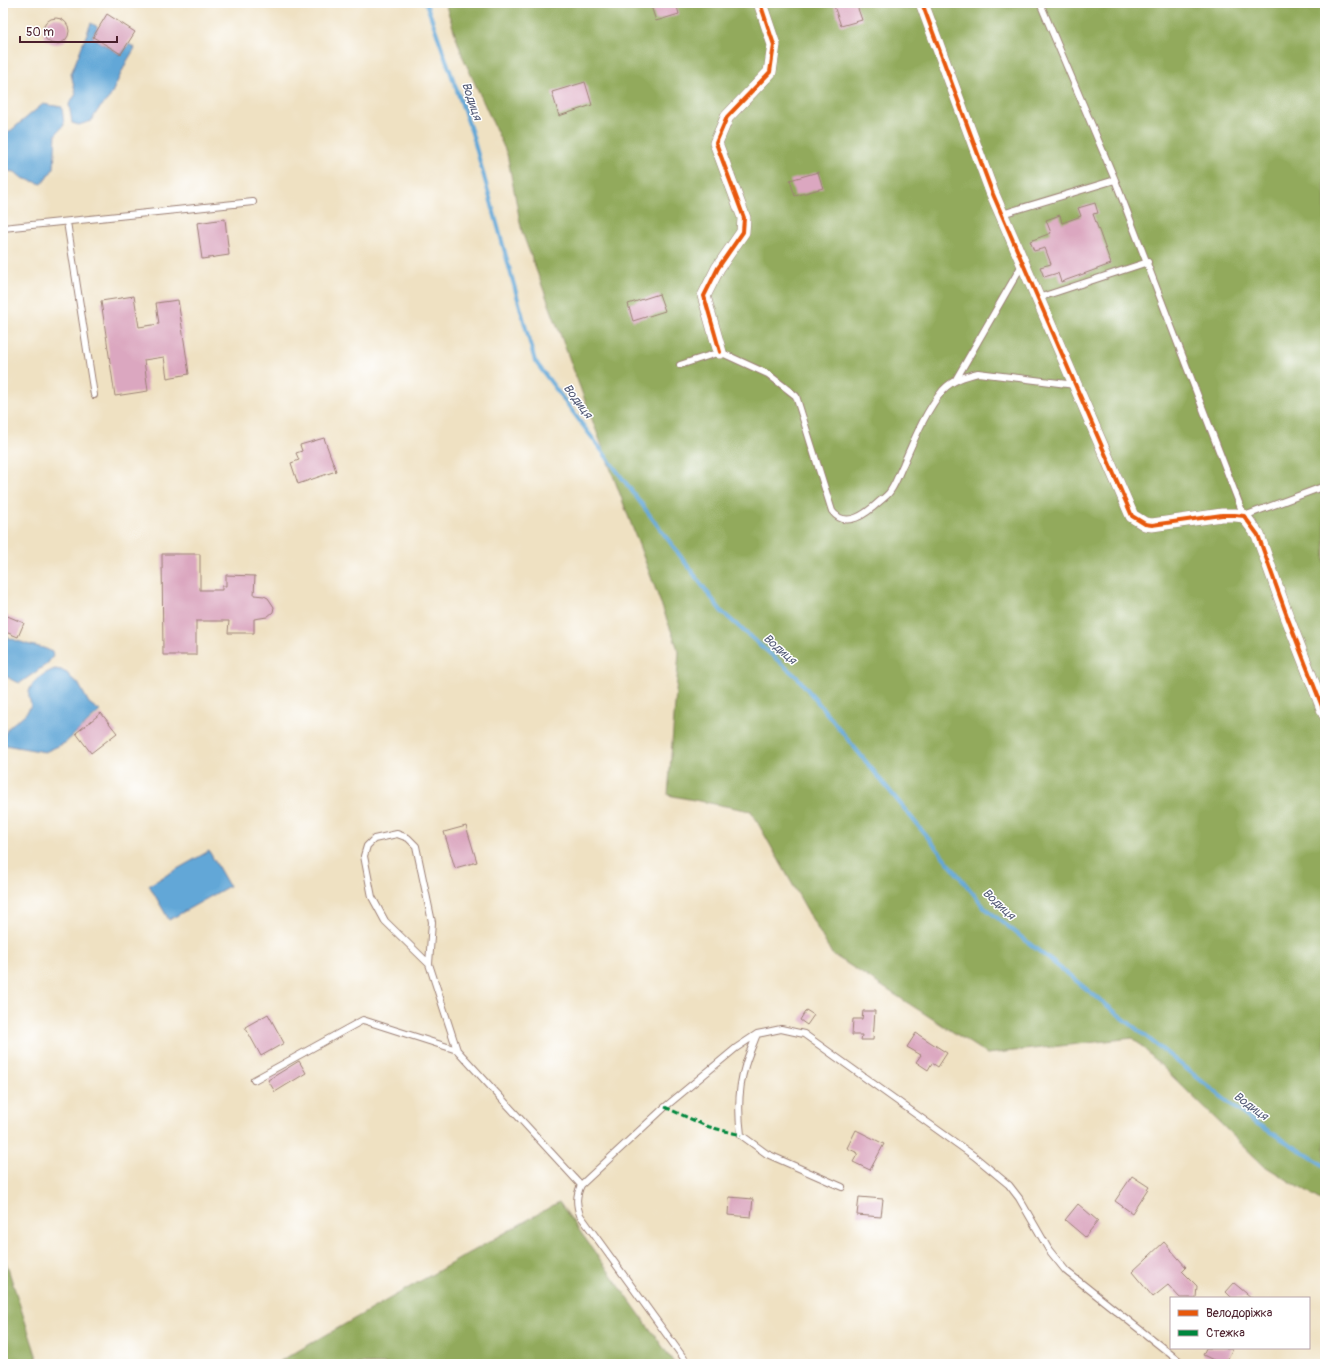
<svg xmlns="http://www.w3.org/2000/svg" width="1328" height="1367" font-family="Pangolin,sans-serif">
  <rect width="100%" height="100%" fill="#fff"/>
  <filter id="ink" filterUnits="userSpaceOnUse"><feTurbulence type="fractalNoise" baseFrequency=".025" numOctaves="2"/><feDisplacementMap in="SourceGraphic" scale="8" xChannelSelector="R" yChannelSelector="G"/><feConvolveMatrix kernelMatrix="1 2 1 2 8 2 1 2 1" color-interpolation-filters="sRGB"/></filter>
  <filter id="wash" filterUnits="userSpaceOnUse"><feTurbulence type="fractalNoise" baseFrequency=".012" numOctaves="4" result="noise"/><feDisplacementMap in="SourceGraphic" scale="16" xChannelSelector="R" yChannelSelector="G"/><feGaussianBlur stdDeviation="0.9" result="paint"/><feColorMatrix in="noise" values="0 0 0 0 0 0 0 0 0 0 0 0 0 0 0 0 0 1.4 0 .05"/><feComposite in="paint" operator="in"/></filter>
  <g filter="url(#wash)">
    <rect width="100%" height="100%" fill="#efe1c2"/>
    <path fill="#92aa5c" stroke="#6e6444" d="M 445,3 L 1325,3 L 1325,1203 L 1263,1165 L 1133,1038 L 987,1054 L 832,954 L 751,811 L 668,795 L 679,652 L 522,232 L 507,154 L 462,55 Z
      M 559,1202 L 675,1364 L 275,1364 Z
      M 3,1253 L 39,1364 L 3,1364 Z"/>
    <path fill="#62a7d7" stroke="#566381" d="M 91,23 L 98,27 L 92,37 L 121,55 L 129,44 L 135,48 L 127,61 L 110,97 L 98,110 L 91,121 L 79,125 L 72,123 L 69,104 L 76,94 L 71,74 Z
      M 43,104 L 62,107 L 64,125 L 56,134 L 54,168 L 42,184 L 22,178 L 15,172 L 7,171 L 3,166 L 3,137 Z
      M 3,636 C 11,638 17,641 24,643 C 34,647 43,646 52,652 L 53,656 L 47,664 L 20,683 L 12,680 L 3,674 Z
      M 55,669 L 61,670 L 67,673 L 71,678 L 78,683 L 89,703 L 100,711 L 65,743 L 45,752 L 5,745 C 0,725 21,722 29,709 C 32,705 30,702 29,697 C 27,683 44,673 55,669 Z
      M 209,851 L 229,886 L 169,920 L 149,885 Z"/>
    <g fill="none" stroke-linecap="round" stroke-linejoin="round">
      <path stroke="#62a7d7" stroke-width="4" d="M 426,3 L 472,133 L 535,361 L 722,612 L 798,678 L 985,908 L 1248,1118 L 1325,1166"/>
    </g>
    <g id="blocks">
      <path fill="#dba7c0" d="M 650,3 L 676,3 L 679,14 L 656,21 Z
        M 833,3 L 856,3 L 862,20 L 841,26 Z
        M 107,14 L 135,32 L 121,54 L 93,37 Z
        M43 31a13 13 0 1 1 26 0a13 13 0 1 1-26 0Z
        M 585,82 L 592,105 L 559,116 L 552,92 Z
        M 818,172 L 823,188 L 795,196 L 790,180 Z
        M 1095,203 L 1098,213 L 1093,214 L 1111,264 L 1061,282 L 1058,273 L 1044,277 L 1040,267 L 1051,264 L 1045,248 L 1034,251 L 1030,241 L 1051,233 L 1046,220 L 1060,215 L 1062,223 L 1081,216 L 1078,208 Z
        M 225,219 L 229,255 L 202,259 L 197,223 Z
        M 659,294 L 665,311 L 633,321 L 628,304 Z
        M 134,296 L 139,327 L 159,324 L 156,303 L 178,300 L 189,374 L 167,378 L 164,357 L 144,360 L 148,391 L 115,396 L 101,301 Z
        M 324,438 L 336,471 L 298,484 L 291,463 L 299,460 L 296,453 L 302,451 L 300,445 Z
        M 162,554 L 200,554 L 200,590 L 222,590 L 222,586 L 226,586 L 226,575 L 255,576 L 254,595 L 264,596 L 268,598 L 274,607 L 273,612 L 267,617 L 254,619 L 254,633 L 228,633 L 229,621 L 196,621 L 196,655 L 163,655 Z
        M 5,615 L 24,623 L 18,637 L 3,631 L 3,620 Z
        M 101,713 L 117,733 L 91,753 L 76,733 Z
        M 466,826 L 477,862 L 455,868 L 444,832 Z
        M 806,1010 L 814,1015 L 807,1025 L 800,1020 Z
        M 863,1011 L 875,1011 L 873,1040 L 861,1040 L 862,1035 L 852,1035 L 853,1019 L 862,1019 Z
        M 268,1014 L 284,1043 L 261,1056 L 245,1027 Z
        M 916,1033 L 947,1053 L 938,1067 L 932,1063 L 928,1070 L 916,1062 L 921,1055 L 907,1047 Z
        M 299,1061 L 306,1073 L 275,1092 L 268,1080 Z
        M 856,1130 L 884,1144 L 870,1170 L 853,1162 L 858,1153 L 847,1148 Z
        M 1132,1176 L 1149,1187 L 1132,1213 L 1115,1201 Z
        M 729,1197 L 753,1199 L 751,1217 L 728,1215 Z
        M 859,1197 L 883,1199 L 881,1217 L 857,1215 Z
        M 1078,1204 L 1098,1221 L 1085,1237 L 1065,1220 Z
        M 1164,1242 L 1186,1267 L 1182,1271 L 1197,1286 L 1196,1298 L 1180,1298 L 1168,1285 L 1153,1297 L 1132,1272 Z
        M 1234,1283 L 1252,1298 L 1232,1298 L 1226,1292 Z
        M 1206,1348 L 1233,1348 L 1225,1364 L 1222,1364 L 1203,1355 Z"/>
    </g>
  </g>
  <g filter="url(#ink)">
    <use href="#blocks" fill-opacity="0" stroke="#9c8076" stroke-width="1"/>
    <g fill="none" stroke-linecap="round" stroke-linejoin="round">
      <g stroke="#9c8076" stroke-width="8">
        <path id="lane" d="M 1040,3 L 1115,180 L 1244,516 L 1325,486
          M 1002,214 L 1115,180
          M 67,222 L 94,395
          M 3,228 L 253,202
          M 1038,298 L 1148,262
          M 680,365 L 720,352 L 768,374 L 796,396 L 832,511 C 846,530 867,513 880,501 C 884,498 889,494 891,490 C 896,483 899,473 903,465 C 914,440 925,412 943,390 C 952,380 966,376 978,373 L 1075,385
          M 955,381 L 1022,265
          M 429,964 L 385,921 L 372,897 L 364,856 L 367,846 L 374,839 L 397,834 L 408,838 L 416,846 L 432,922 L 429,964 L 457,1050
          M 757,1034 C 753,1045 748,1055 745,1066 C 738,1089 738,1112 741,1135 L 767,1154 L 842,1187
          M 254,1080 L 363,1020 L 457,1050 L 581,1185
          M 688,1364 L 580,1215 C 576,1204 576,1196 581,1185 L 665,1107 L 736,1048 L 757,1034 L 781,1029 L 804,1034 L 974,1156 L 1009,1185 L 1019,1198 L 1049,1250 L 1066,1271 L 1183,1364"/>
      </g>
      <g stroke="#9c8076" stroke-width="14">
        <path id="street" d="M 922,3 L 992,192 L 1132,516 L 1145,524 L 1152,525 L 1222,515 L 1235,515 L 1244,516 L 1258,535 L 1288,619 L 1325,714
          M 720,352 L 704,296 L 718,268 L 743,232 L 744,218 L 716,143 L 727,117 L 770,72 L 774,45 L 760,3"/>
      </g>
      <use href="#lane" stroke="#fff" stroke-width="6"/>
      <use href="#street" stroke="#fff" stroke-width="13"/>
      <path stroke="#00873e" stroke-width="3" stroke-dasharray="6 3" stroke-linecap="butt" d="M 665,1107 L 706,1126 L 741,1135"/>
      <g stroke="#fff" stroke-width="6">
        <path id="cycleway" d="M 922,3 L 992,192 L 1132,516 L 1145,524 L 1152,525 L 1222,515 L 1235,515 L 1244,516 L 1258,535 L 1288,619 L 1325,714
          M 720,352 L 704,296 L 718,268 L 743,232 L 744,218 L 716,143 L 727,117 L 770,72 L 774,45 L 760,3"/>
      </g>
      <use href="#cycleway" stroke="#e8590c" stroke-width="4"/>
    </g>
  </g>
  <g text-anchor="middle" stroke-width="3" stroke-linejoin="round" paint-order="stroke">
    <g font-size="12" font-style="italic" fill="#555c78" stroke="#fff">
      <text transform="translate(472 101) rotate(71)" y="4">Водиця</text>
      <text transform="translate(578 401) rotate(53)" y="4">Водиця</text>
      <text transform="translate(780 649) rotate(41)" y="4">Водиця</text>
      <text transform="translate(999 904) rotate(43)" y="4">Водиця</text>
      <text transform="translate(1251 1106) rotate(36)" y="4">Водиця</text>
    </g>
  </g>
  <rect width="1328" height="1367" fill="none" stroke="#fff" stroke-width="16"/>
  <rect x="1170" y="1297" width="140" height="52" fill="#ffffff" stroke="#b7a5aa"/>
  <rect x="1178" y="1310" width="20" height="6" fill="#e8590c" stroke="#b7a5aa"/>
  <text x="1206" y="1317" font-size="12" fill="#4a1f2b">Велодоріжка</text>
  <rect x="1178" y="1330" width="20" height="6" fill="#00873e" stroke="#b7a5aa"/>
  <text x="1206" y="1337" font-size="12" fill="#4a1f2b">Стежка</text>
  <path d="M20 36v6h97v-6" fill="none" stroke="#4a1f2b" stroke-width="2"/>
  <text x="26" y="36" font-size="12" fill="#4a1f2b" stroke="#ffffff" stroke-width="3" paint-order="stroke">50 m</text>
</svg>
